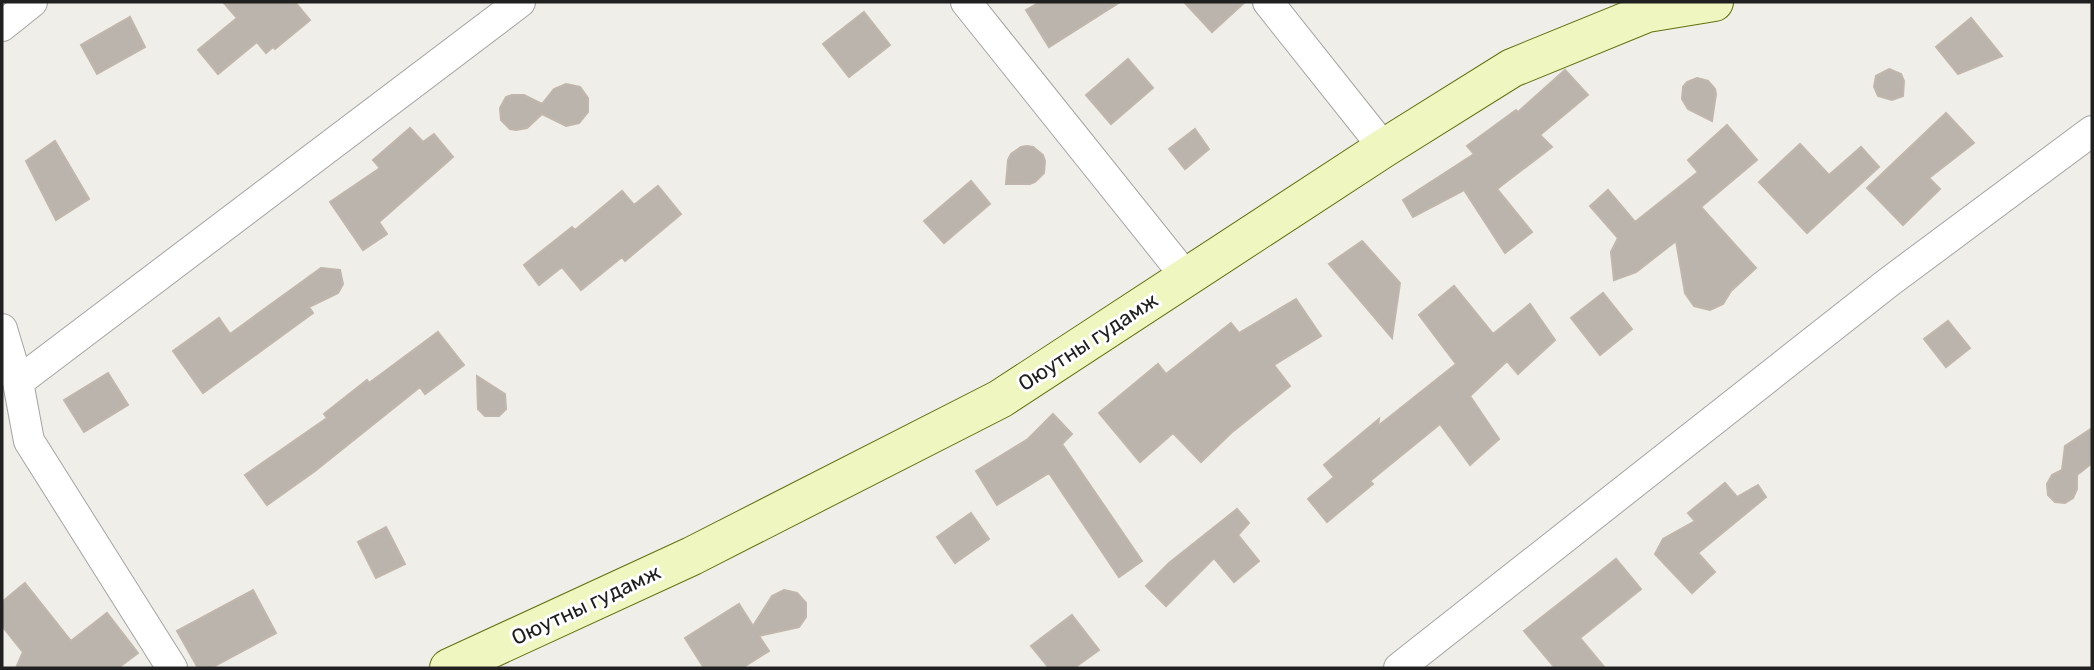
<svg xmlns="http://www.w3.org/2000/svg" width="2094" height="670" font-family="Rubik,sans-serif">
  <rect width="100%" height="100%" fill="#f0eee8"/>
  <path fill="#bab4ad" stroke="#c1b6ab" stroke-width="2" d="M 223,2 L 295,2 L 310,20 L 275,49 L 273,47 L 266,53 L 257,42 L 218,74 L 198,50 L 237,18 Z
    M 1040,2 L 1120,2 L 1049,47 L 1026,10 Z
    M 1184,2 L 1245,2 L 1212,32 Z
    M 864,12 L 890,45 L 849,77 L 823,44 Z
    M 130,17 L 145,47 L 97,74 L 81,45 Z
    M 1971,18 L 2002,56 L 1958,74 L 1936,47 Z
    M 1128,59 L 1153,88 L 1111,124 L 1086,95 Z
    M 1889,69 L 1901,74 L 1904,81 L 1903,96 L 1892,100 L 1878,96 L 1874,87 L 1876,76 Z
    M 1565,70 L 1588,95 L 1540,135 L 1552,147 L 1497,189 L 1532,232 L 1505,253 L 1464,190 L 1413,217 L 1403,200 L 1474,154 L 1467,146 L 1516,110 L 1518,112 Z
    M 1697,78 L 1708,81 L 1715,89 L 1716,94 L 1712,121 L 1688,109 L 1682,99 L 1683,87 L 1687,82 Z
    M 566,84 L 580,87 L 588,98 L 588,112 L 579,123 L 566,126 L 542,114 L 527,128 L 516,130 L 510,129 L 501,120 L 500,108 L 506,97 L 512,95 L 524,95 L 542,104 L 554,89 Z
    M 1946,113 L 1974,143 L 1929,178 L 1940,189 L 1903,225 L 1867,188 Z
    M 1727,125 L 1757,160 L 1701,207 L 1756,268 L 1731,291 L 1723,304 L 1710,310 L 1694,306 L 1685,293 L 1676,241 L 1636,272 L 1614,280 L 1611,252 L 1618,238 L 1590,206 L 1608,190 L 1635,222 L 1698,172 L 1688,160 Z
    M 410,128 L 423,142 L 434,134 L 453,157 L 379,222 L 387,234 L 363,250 L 330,202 L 380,168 L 373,160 Z
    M 1195,129 L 1209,149 L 1185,169 L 1169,149 Z
    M 55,141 L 89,199 L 56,220 L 26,161 Z
    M 1800,144 L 1829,175 L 1861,147 L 1879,167 L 1807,233 L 1759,182 Z
    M 1027,146 L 1033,147 L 1043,155 L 1045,161 L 1044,173 L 1035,182 L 1030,184 L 1006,184 L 1008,160 L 1011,154 L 1021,147 Z
    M 971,181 L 990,204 L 944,243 L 924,221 Z
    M 658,186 L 681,214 L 625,261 L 622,257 L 581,290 L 562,267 L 539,285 L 524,265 L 572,227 L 575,230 L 622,191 L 634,205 Z
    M 1362,241 L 1400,283 L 1392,338 L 1329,264 Z
    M 321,268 L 340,270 L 343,284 L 338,293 L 309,307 L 313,313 L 203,393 L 173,351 L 219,318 L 230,334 Z
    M 1454,286 L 1493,334 L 1530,304 L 1555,340 L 1518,374 L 1507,361 L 1470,396 L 1499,439 L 1470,465 L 1440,424 L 1370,481 L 1373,484 L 1327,522 L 1308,499 L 1334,477 L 1324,465 L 1379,419 L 1378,426 L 1456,364 L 1419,315 Z
    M 1603,293 L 1632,329 L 1600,355 L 1571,318 Z
    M 1296,299 L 1321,336 L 1274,365 L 1290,386 L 1231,433 L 1201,462 L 1173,433 L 1140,462 L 1099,413 L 1158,364 L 1166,374 L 1231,323 L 1239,333 Z
    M 1948,321 L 1970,348 L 1946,367 L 1924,339 Z
    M 438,332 L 464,365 L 425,394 L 420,387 L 315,471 L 267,505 L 245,475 L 327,418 L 324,414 L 367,380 L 369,383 Z
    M 108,373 L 128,405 L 84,432 L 64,400 Z
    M 477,376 L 505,394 L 506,409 L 499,416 L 485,416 L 478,409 Z
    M 1053,414 L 1072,434 L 1062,444 L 1142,561 L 1119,577 L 1049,473 L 997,505 L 976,471 L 1028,439 Z
    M 2092,428 L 2092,463 L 2077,475 L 2077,489 L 2073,498 L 2065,503 L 2055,502 L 2048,495 L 2047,484 L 2052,475 L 2062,470 L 2065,446 Z
    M 1725,483 L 1737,497 L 1758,485 L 1766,497 L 1698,553 L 1715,572 L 1692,593 L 1655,554 L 1663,539 L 1695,521 L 1688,513 Z
    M 1237,509 L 1249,523 L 1238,535 L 1259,561 L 1234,582 L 1214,558 L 1166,606 L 1146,586 L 1169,563 Z
    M 971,513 L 989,539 L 955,563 L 937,537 Z
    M 386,527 L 405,564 L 376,578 L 358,542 Z
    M 1616,559 L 1641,589 L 1580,638 L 1605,668 L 1555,668 L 1524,631 Z
    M 25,583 L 71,641 L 107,613 L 138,653 L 118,668 L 16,668 L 23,652 L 2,626 L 2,602 Z
    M 253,590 L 276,633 L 211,668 L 198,668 L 177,631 Z
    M 784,590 L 797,593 L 806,603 L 806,617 L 799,627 L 759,636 L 769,651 L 742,668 L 704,668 L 685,638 L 739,604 L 753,626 L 772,596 Z
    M 1072,615 L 1099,650 L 1074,668 L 1049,668 L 1031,646 Z"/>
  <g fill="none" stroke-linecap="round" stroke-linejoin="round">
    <g stroke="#a4a4a4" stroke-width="32">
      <path id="street" d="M 966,2 L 1187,278
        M 1268,2 L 1384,148
        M 2,26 L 32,2
        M 2,329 L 18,382 L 29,441 L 172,668
        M 18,382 L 520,2
        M 1399,668 L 1889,282 L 2092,131"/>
    </g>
    <g stroke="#61720d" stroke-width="40">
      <path id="secondary" d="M 449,668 L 692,556 L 1000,399 L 1384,148 L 1512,68 L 1647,13 L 1714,2"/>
    </g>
    <use href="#street" stroke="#fff" stroke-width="30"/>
    <use href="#secondary" stroke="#f0f6c0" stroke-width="38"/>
  </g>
  <g text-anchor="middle" stroke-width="6" stroke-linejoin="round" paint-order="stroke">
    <g font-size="21" fill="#202020" stroke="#fff">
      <text transform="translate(1088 342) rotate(-33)" y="7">Оюутны гудамж</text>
      <text transform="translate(586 605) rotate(-25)" y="7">Оюутны гудамж</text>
    </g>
  </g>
  <rect width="2094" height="670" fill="none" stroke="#202020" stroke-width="7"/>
</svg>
